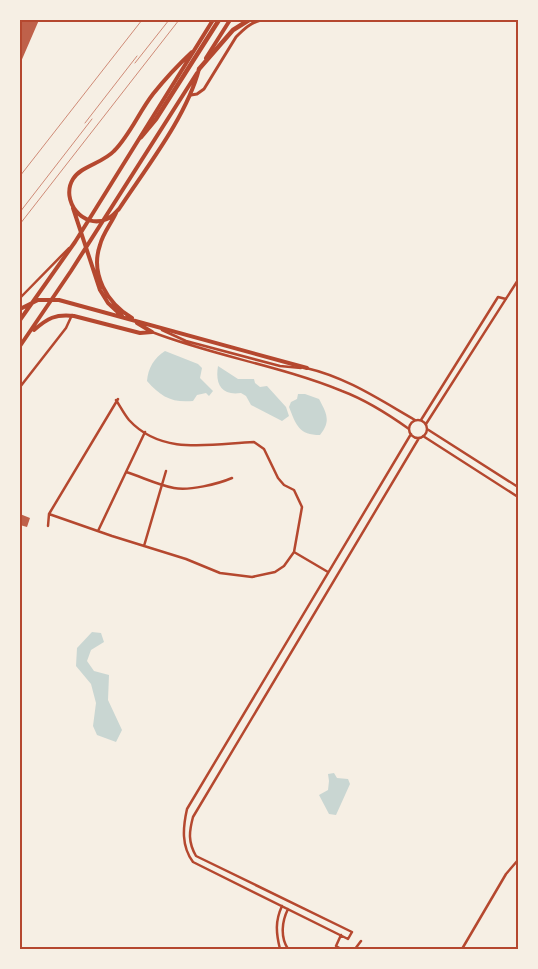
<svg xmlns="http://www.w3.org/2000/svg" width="538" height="969" font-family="'Nunito Sans',sans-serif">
  <rect width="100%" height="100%" fill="#f6efe4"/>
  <path fill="#c9d6d2" d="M 165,351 L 198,364 L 202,368 L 200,378 L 213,391 L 209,396 L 206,393 L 197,395 L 193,401 C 172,403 161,397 147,381 C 148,368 154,358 165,351 Z
    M 218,366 L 238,379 L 254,379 L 255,383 L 260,387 L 267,386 L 286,407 L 289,416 L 282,421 L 251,405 L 246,396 L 241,393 C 221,396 215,384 218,366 Z
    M 298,394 L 305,394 L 319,399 C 327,414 331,421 320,435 C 299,435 296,425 289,407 L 291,402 L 297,399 Z
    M 92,632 L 101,633 L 104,642 L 91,650 L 87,661 L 94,671 L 109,675 L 108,700 L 122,730 L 116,742 L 97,735 L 93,726 L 96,703 L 91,684 L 76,666 L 77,648 Z
    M 334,773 L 337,778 L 348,779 L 350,784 L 336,815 L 329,814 L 319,795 L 328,790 L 329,781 L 328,774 Z"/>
  <path fill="#bf614a" d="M 20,20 L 39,20 L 20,64 Z
    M 20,514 L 30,518 L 27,527 L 20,525 Z"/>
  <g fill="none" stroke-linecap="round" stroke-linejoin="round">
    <path stroke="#b5482f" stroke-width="2.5" d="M 20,298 L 69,248
      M 162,330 L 186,341 L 280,366 L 301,368
      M 152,332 C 214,356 281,366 342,391 C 366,400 388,414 409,429
      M 306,368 C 346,377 380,400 415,420
      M 20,387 L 66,328 L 72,315
      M409 429a9 9 0 1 1 18 0a9 9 0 1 1-18 0Z
      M 421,420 L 498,297 L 506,299
      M 426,424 L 518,280
      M 427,429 L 518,487
      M 411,434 L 187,809 C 183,827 181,846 193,862 L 348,939 L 352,932 L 196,856 C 188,842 189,832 193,817 L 419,438
      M 423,436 L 518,497
      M 126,472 C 142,477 158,485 174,488 C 189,491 218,484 232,478
      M 49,514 L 112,536 L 186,559 L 220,573 L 252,577 L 275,572 L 284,566 L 294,552 L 302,507 L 294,490 L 284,485 L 278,478 L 264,449 L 254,442 C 211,444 162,456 129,420 C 124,414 120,406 116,400
      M 48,526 L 49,514 L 118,399
      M 98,531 L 145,432
      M 144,546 L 166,471
      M 294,552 L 328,572
      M 341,935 L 336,946 L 341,949
      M 280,949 C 276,933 275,921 282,906
      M 288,949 C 280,937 282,921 288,909
      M 355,949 L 361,941
      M 462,949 L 506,874 L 518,860"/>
    <path stroke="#b5482f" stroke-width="3" d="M 191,95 L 197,94 L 204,89 L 236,37 C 244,29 250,23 261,20"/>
    <path stroke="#b5482f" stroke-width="4" d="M 192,52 C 178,65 165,79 153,94 C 139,112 130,135 114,151 C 103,163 81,166 73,179 C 60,200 83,230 107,219 C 112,217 115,213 119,209 C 146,168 187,116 199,69
      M 206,58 L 230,20
      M 73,208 L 100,290 L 108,303 L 122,316
      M 116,213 C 111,224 103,233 100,245 C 90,274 107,303 132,318
      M 20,309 L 38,300 L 59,300 L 307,368
      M 20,320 L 75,242 L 213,20
      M 137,323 L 152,332
      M 34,330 C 48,318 55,314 74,316 L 140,333 L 152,332
      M 20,346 L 71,271 L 197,73"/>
    <path stroke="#b5482f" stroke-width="4.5" d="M 199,69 L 233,30 L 249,20
      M 141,137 L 156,119 L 219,20"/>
    <path stroke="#cf8b77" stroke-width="1" d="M 135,63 L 169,20
      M 85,123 L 137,56
      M 20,176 L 142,20
      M 20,212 L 92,119
      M 20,224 L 179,20"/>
  </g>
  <rect width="538" height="969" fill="none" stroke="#f6efe4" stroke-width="42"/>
  <rect x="21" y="21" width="496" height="927" fill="none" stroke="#b5482f" stroke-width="2"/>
</svg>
